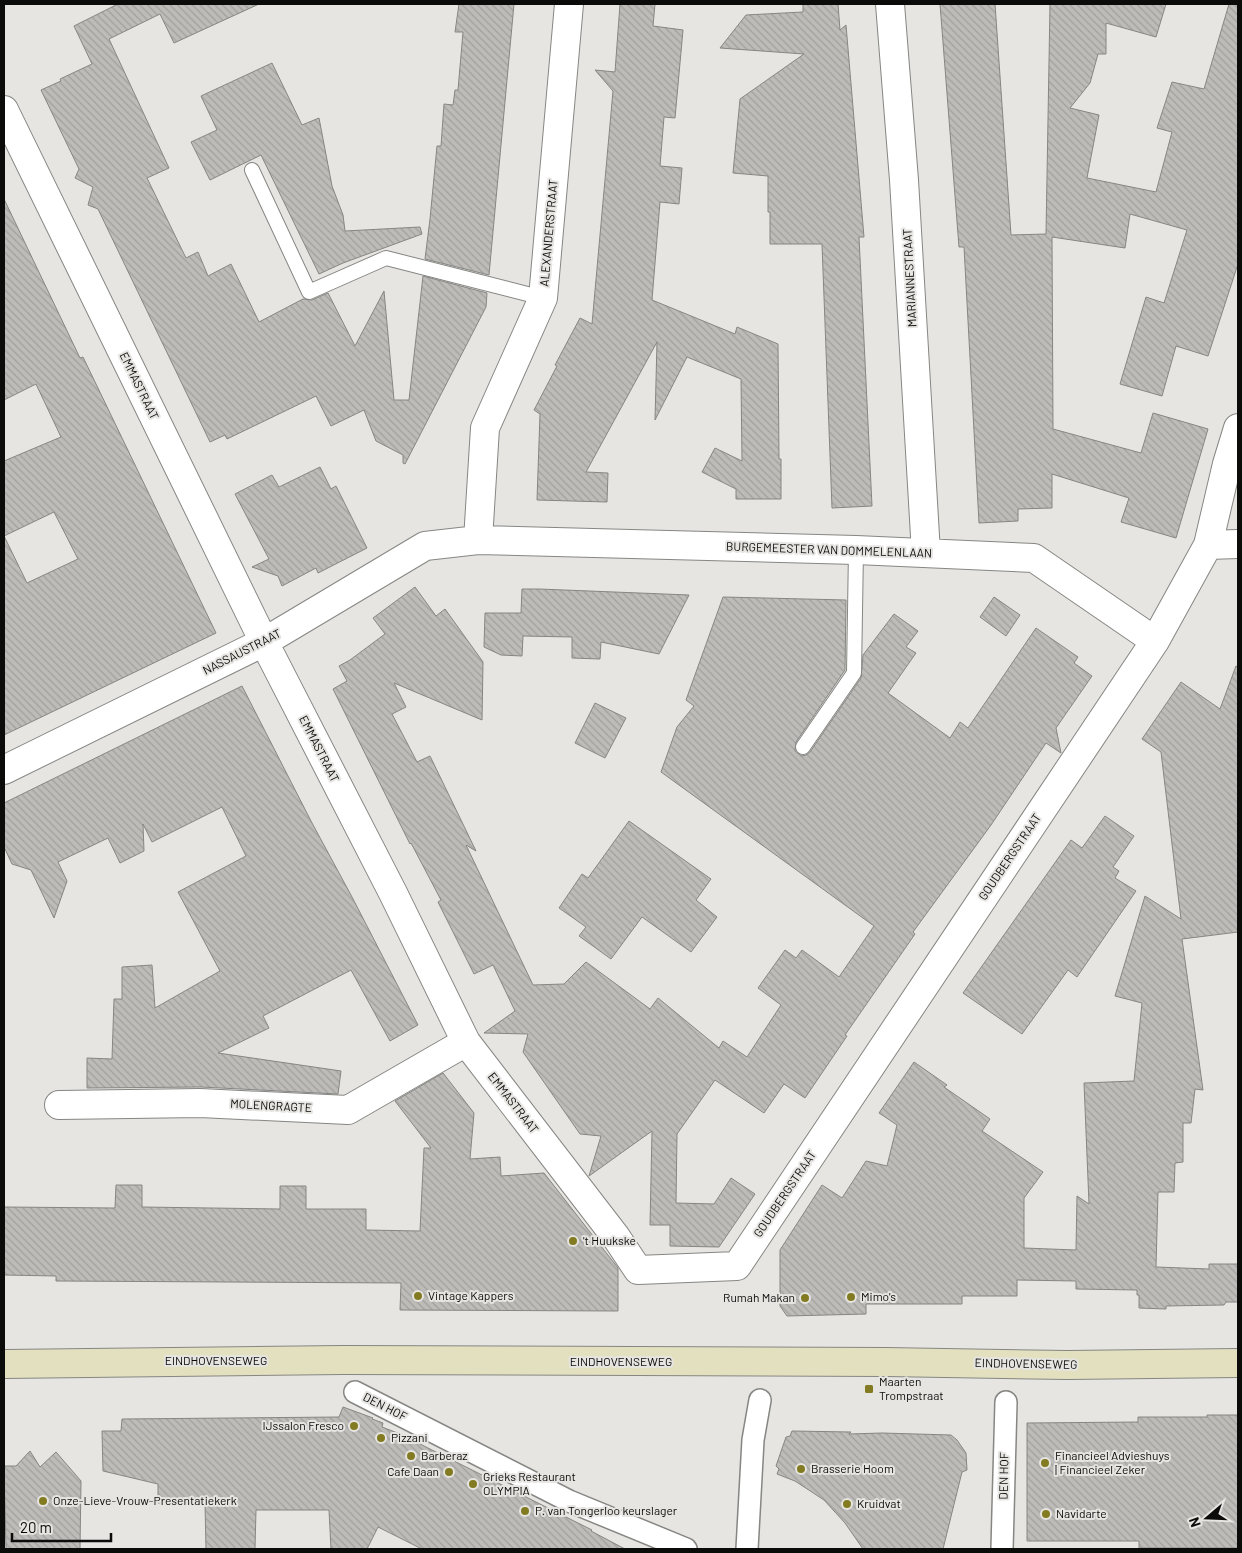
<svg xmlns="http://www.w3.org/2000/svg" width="1242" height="1553" font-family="Barlow,sans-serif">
  <defs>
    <pattern id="building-back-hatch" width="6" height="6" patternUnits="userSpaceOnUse" patternTransform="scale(1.25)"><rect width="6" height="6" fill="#bdbcb9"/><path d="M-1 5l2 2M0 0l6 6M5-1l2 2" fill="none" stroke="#a1a09e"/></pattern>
  </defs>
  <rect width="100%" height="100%" fill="#e6e5e2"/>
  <path fill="url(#building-back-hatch)" stroke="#868683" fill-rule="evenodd" d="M 118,4 L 259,4 L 174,43 L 160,14 L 109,39 L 169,168 L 147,178 L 186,258 L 198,252 L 208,276 L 231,264 L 259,322 L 303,299 L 312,300 L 328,293 L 355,346 L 384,291 L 394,400 L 409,400 L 423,276 L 487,293 L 486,307 L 405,464 L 403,463 L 403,455 L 376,441 L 364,410 L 331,426 L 316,396 L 227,439 L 225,435 L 210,442 L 98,209 L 88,205 L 93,187 L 75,178 L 79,169 L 41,90 L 61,81 L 60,79 L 92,64 L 74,26 Z
    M 459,4 L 514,4 L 489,275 L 425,259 L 430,219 L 437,146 L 441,146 L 444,104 L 453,105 L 455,90 L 458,90 L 463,32 L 455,32 Z
    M 620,4 L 655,4 L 653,26 L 683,30 L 675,118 L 664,117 L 660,166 L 682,168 L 679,204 L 660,202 L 652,300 L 735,334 L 737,327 L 778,344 L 779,459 L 781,459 L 781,499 L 736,499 L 736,489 L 702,472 L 715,448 L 742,461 L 741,379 L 687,357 L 655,420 L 657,342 L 586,472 L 608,473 L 607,502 L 537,500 L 540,414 L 534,410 L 557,366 L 555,365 L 580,318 L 592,324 L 613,91 L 595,70 L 615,72 Z
    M 803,4 L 838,4 L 840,30 L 846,25 L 864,237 L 859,237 L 872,506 L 832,508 L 822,244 L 770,244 L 770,212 L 768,212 L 768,176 L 733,173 L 740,99 L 804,54 L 720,48 L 746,15 L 803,12 Z
    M 940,4 L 995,4 L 1011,235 L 1046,234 L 1050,4 L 1166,4 L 1156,37 L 1106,23 L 1106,54 L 1098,54 L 1090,83 L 1070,108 L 1099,115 L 1087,178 L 1156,192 L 1172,132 L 1157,128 L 1172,82 L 1204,89 L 1229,4 L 1238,4 L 1238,264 L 1208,356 L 1176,346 L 1162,396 L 1120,384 L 1146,297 L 1164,303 L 1187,230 L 1130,214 L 1125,248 L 1052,237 L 1053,429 L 1141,453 L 1153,413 L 1208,429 L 1176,538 L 1121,522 L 1129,498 L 1052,474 L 1052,508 L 1018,509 L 1018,521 L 979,523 L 964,247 L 959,247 Z
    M 272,63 L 302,125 L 319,118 L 332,186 L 343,215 L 345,231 L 420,227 L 422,234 L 343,263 L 319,274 L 261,155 L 210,180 L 191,142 L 217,130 L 201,96 Z
    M 4,199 L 80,358 L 83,357 L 216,633 L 4,735 L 4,461 L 61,437 L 36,384 L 4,400 ZM 54,512 L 78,559 L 27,583 L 4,536 Z
    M 320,467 L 331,489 L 336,486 L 367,548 L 318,573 L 316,568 L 282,586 L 278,576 L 252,567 L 269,559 L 235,494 L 272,475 L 279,487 Z
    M 415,587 L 436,616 L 445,609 L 483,662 L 482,720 L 394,683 L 406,707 L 392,714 L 417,762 L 430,756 L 476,851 L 466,845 L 533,985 L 564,984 L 586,962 L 650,1009 L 658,998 L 719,1048 L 723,1041 L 747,1057 L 781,1005 L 758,988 L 785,950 L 796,958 L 802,950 L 839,977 L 874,926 L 661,772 L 677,727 L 694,706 L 686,700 L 723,597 L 846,600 L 845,670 L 796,742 L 795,751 L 802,756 L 806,755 L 810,752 L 861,678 L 863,655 L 894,614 L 918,631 L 906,647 L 916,653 L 888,693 L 950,738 L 960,722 L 968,728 L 1036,628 L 1078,657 L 1074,663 L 1092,676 L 1056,728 L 1061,753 L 1046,743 L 991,825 L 913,932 L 915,934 L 845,1035 L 847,1036 L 805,1098 L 784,1084 L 764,1113 L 715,1080 L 677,1134 L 676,1203 L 714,1204 L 731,1178 L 755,1194 L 719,1247 L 670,1246 L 670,1225 L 650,1225 L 652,1131 L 589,1176 L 601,1136 L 580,1134 L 523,1052 L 528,1034 L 484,1033 L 515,1011 L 493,965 L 474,974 L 438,902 L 441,900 L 411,843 L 410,844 L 333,689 L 347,681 L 339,666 L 350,660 L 385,634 L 373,618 Z
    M 522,589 L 539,589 L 689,595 L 659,654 L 601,642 L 600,659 L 572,658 L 572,637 L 523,636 L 522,656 L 501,655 L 484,647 L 485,613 L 521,613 Z
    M 994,597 L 1020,615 L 1006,636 L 980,617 Z
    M 1236,666 L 1238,667 L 1238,932 L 1182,939 L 1203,1090 L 1195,1089 L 1191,1123 L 1183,1123 L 1183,1162 L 1175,1163 L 1174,1192 L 1158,1192 L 1156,1267 L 1209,1269 L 1209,1264 L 1238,1264 L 1238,1302 L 1226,1302 L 1224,1305 L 1166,1306 L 1166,1309 L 1139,1308 L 1139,1295 L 1137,1295 L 1137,1290 L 1076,1289 L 1076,1281 L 1017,1280 L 1017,1296 L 962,1296 L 962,1304 L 866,1304 L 866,1314 L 787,1316 L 780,1306 L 780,1250 L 822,1185 L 842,1198 L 866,1161 L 887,1166 L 897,1125 L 879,1113 L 914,1062 L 947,1085 L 944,1087 L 990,1119 L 982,1131 L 1043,1172 L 1024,1198 L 1024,1248 L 1076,1250 L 1077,1196 L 1089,1204 L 1084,1083 L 1134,1081 L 1142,1003 L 1115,996 L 1145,896 L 1181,919 L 1161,752 L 1142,739 L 1181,682 L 1220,709 Z
    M 242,686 L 312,823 L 352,897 L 418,1025 L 390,1041 L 351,970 L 263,1016 L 269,1028 L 218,1053 L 341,1071 L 338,1094 L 201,1087 L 87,1088 L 87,1058 L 112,1059 L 114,999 L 122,999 L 122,967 L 152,965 L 155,1008 L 220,971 L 178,892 L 246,856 L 222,807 L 152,842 L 143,824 L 144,851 L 120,863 L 108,838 L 58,862 L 67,881 L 54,918 L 31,870 L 12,864 L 4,847 L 4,803 Z
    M 595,703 L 626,718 L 605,758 L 575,743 Z
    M 1105,816 L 1134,836 L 1113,867 L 1119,871 L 1115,878 L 1136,891 L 1077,977 L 1068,970 L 1022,1034 L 963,993 L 1071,840 L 1082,848 Z
    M 629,821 L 711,879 L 696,900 L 717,917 L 691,952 L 642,917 L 611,959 L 579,936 L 586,927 L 559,908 L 582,874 L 588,878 Z
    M 443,1073 L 474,1113 L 470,1159 L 500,1157 L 501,1176 L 544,1173 L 618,1268 L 618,1311 L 400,1310 L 401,1283 L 56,1281 L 56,1276 L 4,1275 L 4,1207 L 115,1208 L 116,1185 L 142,1185 L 142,1207 L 280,1209 L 280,1186 L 306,1186 L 306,1209 L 366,1209 L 366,1230 L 420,1231 L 424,1148 L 431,1148 L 395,1101 Z
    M 343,1407 L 373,1418 L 372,1419 L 383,1423 L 382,1427 L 400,1434 L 592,1530 L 591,1531 L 625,1549 L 422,1549 L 378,1527 L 367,1549 L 331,1549 L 329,1510 L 256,1510 L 255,1549 L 206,1549 L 205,1503 L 158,1503 L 158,1484 L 103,1471 L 102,1431 L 121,1431 L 122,1419 L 339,1417 Z
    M 1207,1415 L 1238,1415 L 1238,1548 L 1139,1548 L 1139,1541 L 1027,1541 L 1027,1423 L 1138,1422 L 1138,1417 L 1207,1417 Z
    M 792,1431 L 851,1432 L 849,1434 L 882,1433 L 951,1435 L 957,1440 L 966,1453 L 967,1470 L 962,1472 L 943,1549 L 863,1549 L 845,1523 L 824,1500 L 795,1481 L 777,1474 L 779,1469 L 776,1466 L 786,1437 L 790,1436 Z
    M 30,1451 L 40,1467 L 56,1452 L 81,1481 L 80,1549 L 6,1549 L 4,1466 L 16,1466 Z"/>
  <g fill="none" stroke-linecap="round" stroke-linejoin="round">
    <g stroke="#868683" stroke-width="16">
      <path id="service" d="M 252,170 L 309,292 L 386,258 L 543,298
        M 803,747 L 854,673 L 856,550"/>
    </g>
    <g stroke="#868683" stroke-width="24">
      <path id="pedestrian" d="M 355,1392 L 569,1501 L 686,1549
        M 747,1549 L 753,1440 L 760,1400
        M 1002,1549 L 1006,1402"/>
    </g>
    <g stroke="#868683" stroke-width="30">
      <path id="minor" d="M 890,4 L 904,180 L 926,553
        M 4,110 L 264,642 L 393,893 L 466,1042 L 616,1237 L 638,1270 L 737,1266 L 1155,641 L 1208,545 L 1227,464 L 1238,428
        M 478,540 L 485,428 L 543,298 L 569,4
        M 1208,545 L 1238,544
        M 4,770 L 264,642 L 425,546 L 478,540 L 856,550 L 1034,558 L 1155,641
        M 59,1105 L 200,1103 L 348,1110 L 466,1042"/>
    </g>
    <g stroke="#868683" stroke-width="30">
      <path id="secondary" d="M 4,1364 L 343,1360 L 886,1362 L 1067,1365 L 1238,1363"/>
    </g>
    <use href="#service" stroke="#fff" stroke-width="14"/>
    <use href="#pedestrian" stroke="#fff" stroke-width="21"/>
    <use href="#minor" stroke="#fff" stroke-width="28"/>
    <use href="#secondary" stroke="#e3e0bf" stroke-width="28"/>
  </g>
  <g fill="#837b21" stroke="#e6e5e2" stroke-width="2">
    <circle cx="573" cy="1241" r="5"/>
    <circle cx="418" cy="1296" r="5"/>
    <circle cx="851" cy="1297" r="5"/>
    <circle cx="805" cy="1298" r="5"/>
    <rect x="864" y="1384" width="10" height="10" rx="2.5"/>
    <circle cx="354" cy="1426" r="5"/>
    <circle cx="381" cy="1438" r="5"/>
    <circle cx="411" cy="1456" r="5"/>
    <circle cx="1045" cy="1463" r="5"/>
    <circle cx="801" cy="1469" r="5"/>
    <circle cx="449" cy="1472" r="5"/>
    <circle cx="473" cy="1484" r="5"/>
    <circle cx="43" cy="1501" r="5"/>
    <circle cx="847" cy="1504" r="5"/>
    <circle cx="525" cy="1511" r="5"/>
    <circle cx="1046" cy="1514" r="5"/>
  </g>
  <g text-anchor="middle" stroke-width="4" stroke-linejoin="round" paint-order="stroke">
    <g font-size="12" fill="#0b0b0a" stroke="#e6e5e2">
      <text transform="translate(549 233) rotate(-85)" y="4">ALEXANDERSTRAAT</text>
      <text transform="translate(910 278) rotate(-93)" y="4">MARIANNESTRAAT</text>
      <text transform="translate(139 386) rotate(64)" y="4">EMMASTRAAT</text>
      <text transform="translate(829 550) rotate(2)" y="4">BURGEMEESTER VAN DOMMELENLAAN</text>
      <text transform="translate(242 652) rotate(-27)" y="4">NASSAUSTRAAT</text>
      <text transform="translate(319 749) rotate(63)" y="4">EMMASTRAAT</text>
      <text transform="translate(1010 857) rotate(-56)" y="4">GOUDBERGSTRAAT</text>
      <text transform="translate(513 1103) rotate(52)" y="4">EMMASTRAAT</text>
      <text transform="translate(271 1106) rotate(3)" y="4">MOLENGRAGTE</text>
      <text transform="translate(785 1194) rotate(-56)" y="4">GOUDBERGSTRAAT</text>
      <text x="216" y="1365">EINDHOVENSEWEG</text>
      <text x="621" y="1366">EINDHOVENSEWEG</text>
      <text transform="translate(1026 1364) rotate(1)" y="4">EINDHOVENSEWEG</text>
      <text transform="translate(385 1407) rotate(27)" y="4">DEN HOF</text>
      <text transform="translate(1004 1476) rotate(-89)" y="4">DEN HOF</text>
    </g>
    <g font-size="12" fill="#0b0b0a" stroke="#e6e5e2" text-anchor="start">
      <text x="583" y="1245">'t Huukske</text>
      <text x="428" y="1300">Vintage Kappers</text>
      <text x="861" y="1301">Mimo's</text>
      <text x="795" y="1302" text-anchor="end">Rumah Makan</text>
      <text x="879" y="1386">Maarten<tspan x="879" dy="14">Trompstraat</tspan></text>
      <text x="344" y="1430" text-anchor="end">IJssalon Fresco</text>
      <text x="391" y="1442">Pizzani</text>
      <text x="421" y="1460">Barberaz</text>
      <text x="1055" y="1460">Financieel Advieshuys<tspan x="1055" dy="14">| Financieel Zeker</tspan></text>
      <text x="811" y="1473">Brasserie Hoom</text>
      <text x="439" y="1476" text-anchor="end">Cafe Daan</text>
      <text x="483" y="1481">Grieks Restaurant<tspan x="483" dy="14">OLYMPIA</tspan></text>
      <text x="53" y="1505">Onze-Lieve-Vrouw-Presentatiekerk</text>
      <text x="857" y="1508">Kruidvat</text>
      <text x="535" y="1515">P. van Tongerloo keurslager</text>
      <text x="1056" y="1518">Navidarte</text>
    </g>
  </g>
  <rect width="1242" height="1553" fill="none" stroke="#0b0b0a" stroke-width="10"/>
  <g transform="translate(1207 1518) rotate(251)" stroke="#e6e5e2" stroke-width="4" paint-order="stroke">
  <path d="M0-4L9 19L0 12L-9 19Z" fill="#0b0b0a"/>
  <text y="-8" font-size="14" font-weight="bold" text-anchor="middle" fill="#0b0b0a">N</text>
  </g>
  <path d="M12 1533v8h99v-8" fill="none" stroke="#0b0b0a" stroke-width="2.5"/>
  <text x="20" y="1533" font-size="15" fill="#0b0b0a" stroke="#e6e5e2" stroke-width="4" paint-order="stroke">20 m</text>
</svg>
